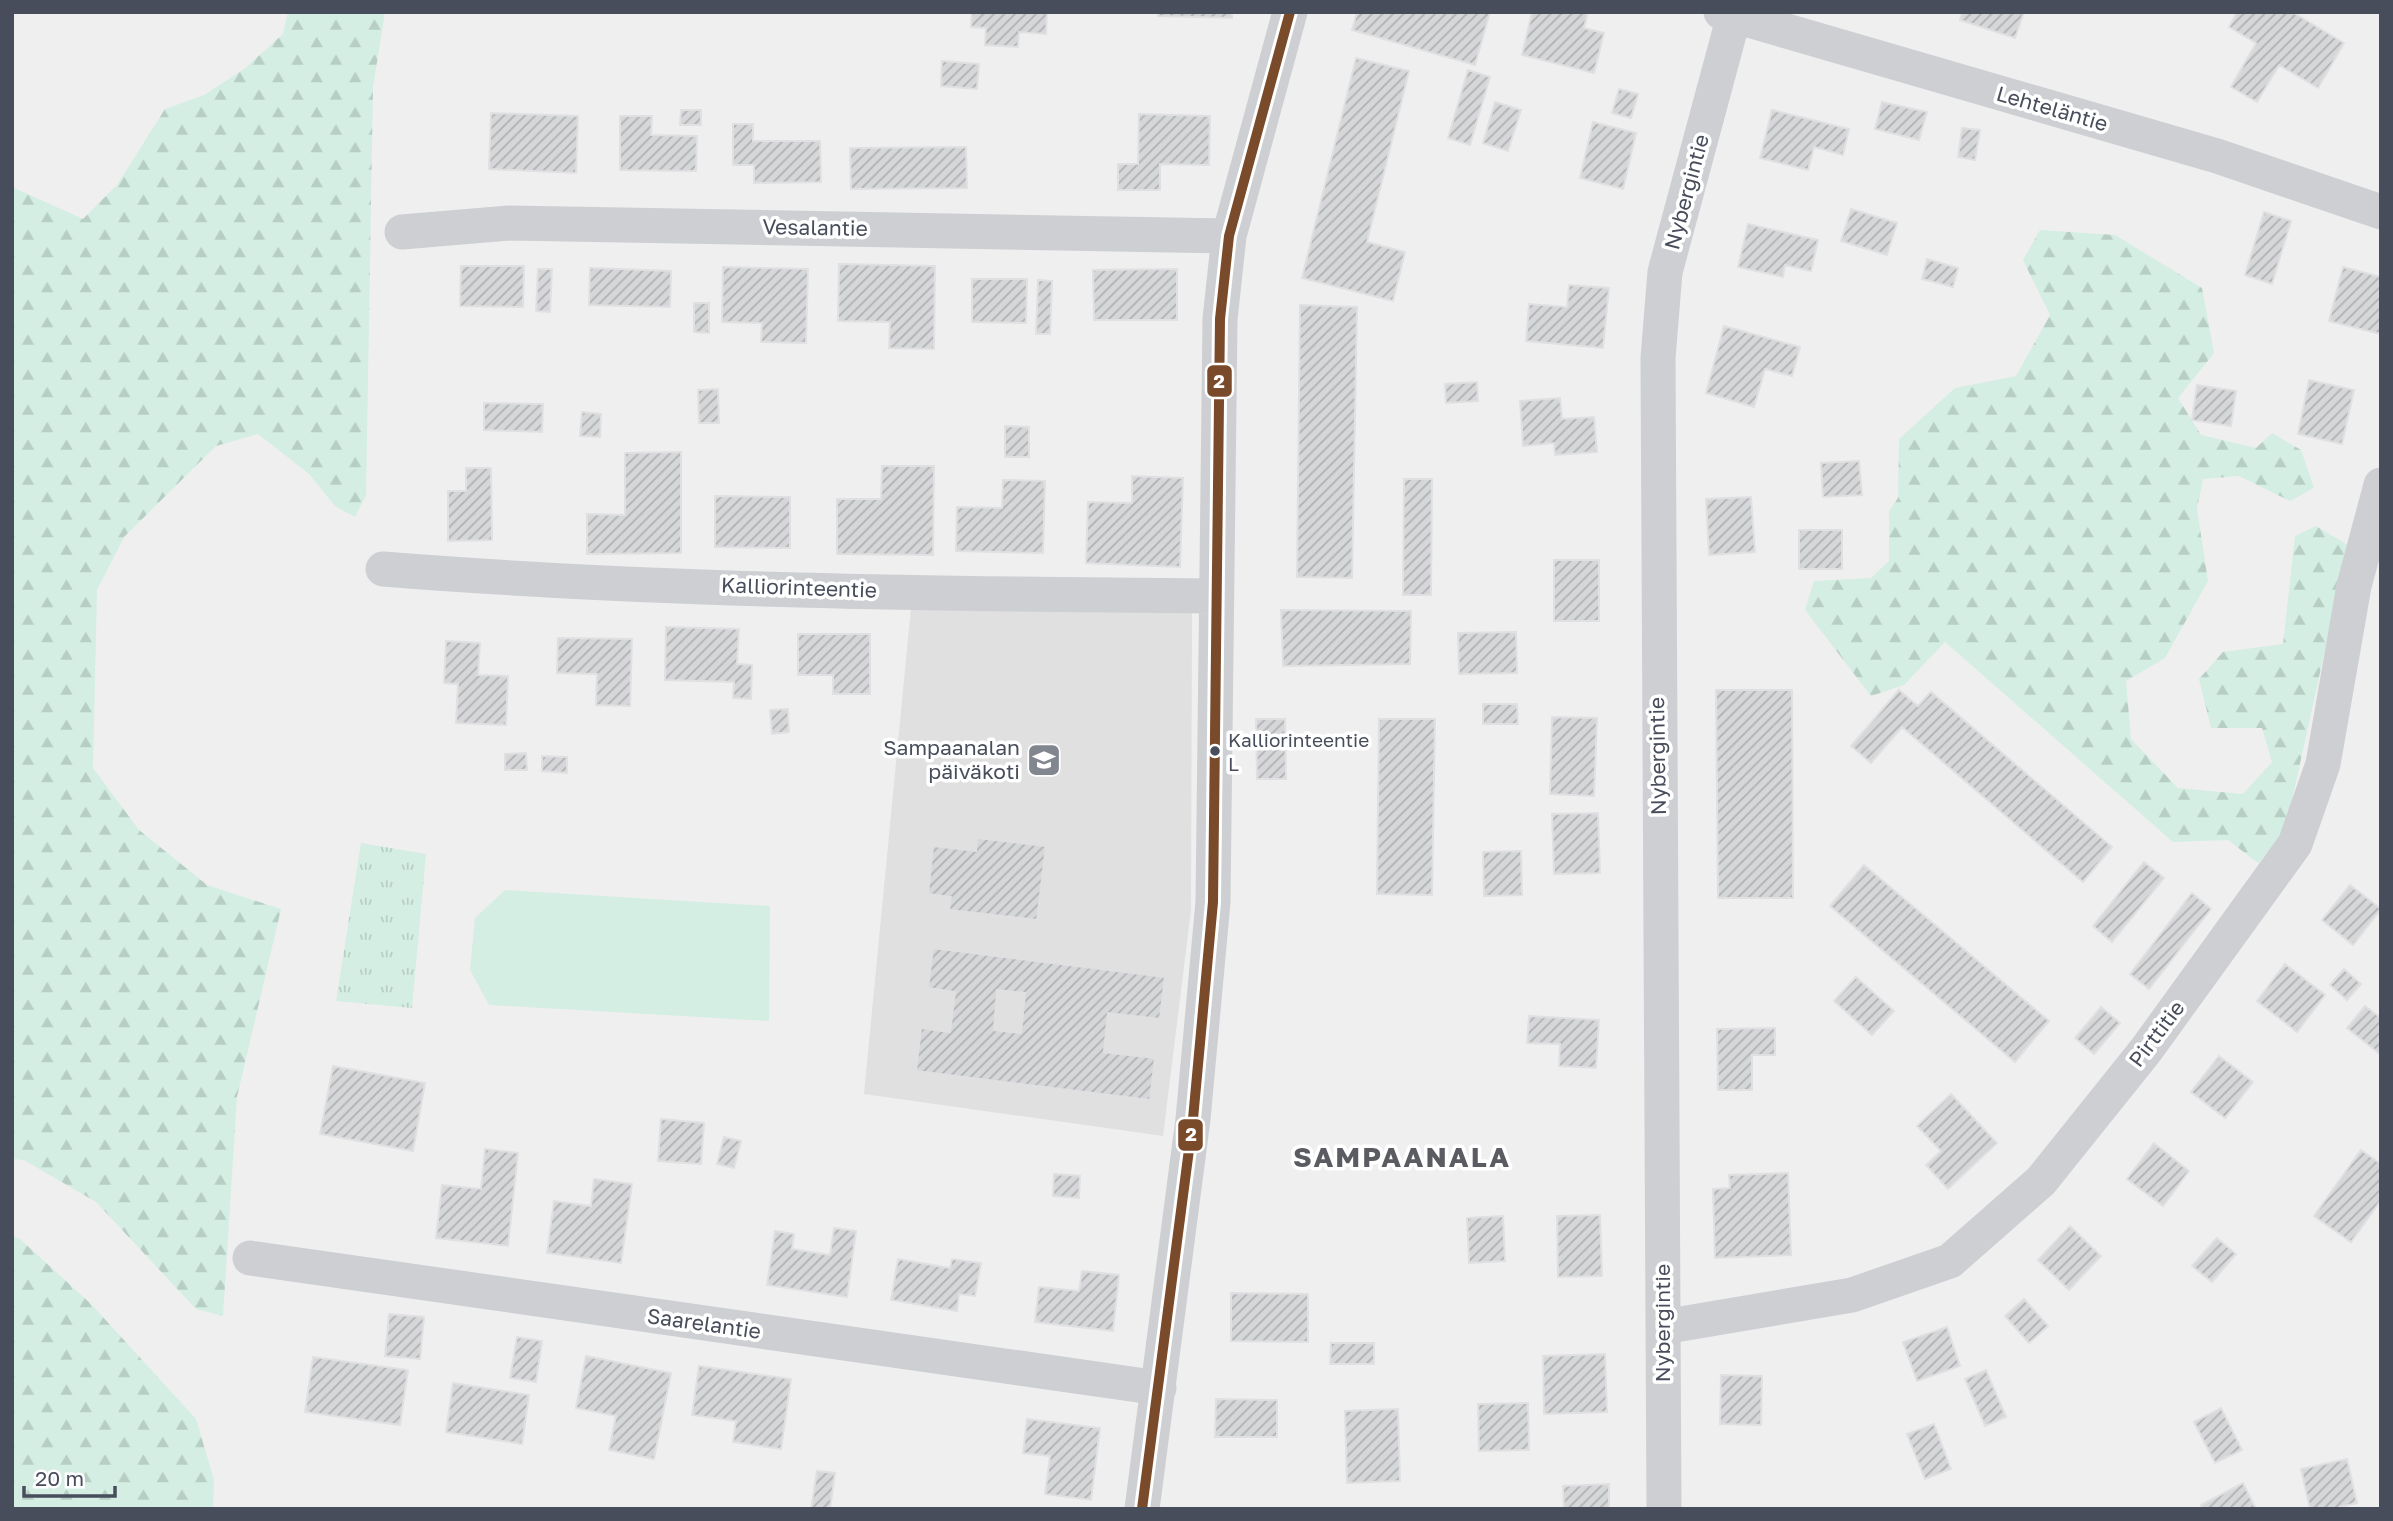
<svg xmlns="http://www.w3.org/2000/svg" width="2393" height="1521" font-family="'Golos Text',sans-serif">
  <defs>
    <pattern id="forest-firs" width="22" height="20" patternUnits="userSpaceOnUse" patternTransform="scale(1.75)"><rect width="22" height="20" fill="#d4eee3"/><path d="M5 1l3.5 6h-7zM16 11l3.5 6h-7z" fill="#b7cec5"/></pattern>
    <pattern id="park-tufts" width="24" height="20" patternUnits="userSpaceOnUse" patternTransform="scale(1.75)"><rect width="24" height="20" fill="#d4eee3"/><path d="M3 7l-1-3M5 7V3M7 7l1-3M15 17l-1-3M17 17v-4M19 17l1-3" fill="none" stroke="#b7cec5"/></pattern>
    <pattern id="building-hatch" width="6" height="6" patternUnits="userSpaceOnUse" patternTransform="scale(1.75)"><rect width="6" height="6" fill="#d6d7d9"/><path d="M-1 1l2-2M0 6l6-6M5 7l2-2" fill="none" stroke="#afb1b3"/></pattern>
  </defs>
  <rect width="100%" height="100%" fill="#efefef"/>
  <path fill="#e1e0e0" d="M 911,608 L 1192,611 L 1191,910 L 1163,1136 L 864,1094 Z"/>
  <path fill="url(#forest-firs)" d="M 288,12 L 385,12 L 373,87 L 366,495 L 355,517 L 335,506 L 309,474 L 258,434 L 216,446 L 124,537 L 97,590 L 93,768 L 139,830 L 207,885 L 281,909 L 237,1097 L 223,1316 L 196,1309 L 96,1202 L 24,1160 L 12,1159 L 12,187 L 83,219 L 117,185 L 165,109 L 204,95 L 244,69 L 283,34 Z
    M 2040,230 L 2115,235 L 2202,288 L 2214,353 L 2178,398 L 2201,435 L 2256,448 L 2272,433 L 2301,450 L 2314,488 L 2290,501 L 2239,476 L 2203,479 L 2197,509 L 2208,581 L 2165,658 L 2126,681 L 2131,739 L 2178,788 L 2243,794 L 2272,762 L 2262,728 L 2211,728 L 2199,679 L 2223,652 L 2283,644 L 2295,536 L 2316,526 L 2348,545 L 2285,832 L 2258,863 L 2228,840 L 2173,842 L 1945,642 L 1904,685 L 1871,696 L 1805,610 L 1814,581 L 1871,578 L 1889,561 L 1889,511 L 1898,498 L 1899,439 L 1955,388 L 2016,376 L 2050,315 L 2023,260 Z
    M 12,1236 L 20,1239 L 91,1304 L 196,1419 L 214,1480 L 213,1509 L 12,1509 Z"/>
  <path fill="url(#park-tufts)" d="M 361,843 L 426,854 L 412,1008 L 336,1001 Z"/>
  <path fill="#d4eee3" d="M 505,890 L 770,906 L 769,1021 L 489,1005 L 470,970 L 475,918 Z"/>
  <path fill="url(#building-hatch)" stroke="#e0e0e2" stroke-width="2" fill-rule="evenodd" d="M 972,12 L 1047,12 L 1046,34 L 1019,32 L 1018,47 L 985,45 L 986,28 L 971,27 Z
    M 1158,12 L 1232,12 L 1232,18 L 1158,16 Z
    M 1357,12 L 1490,12 L 1475,65 L 1352,30 Z
    M 1532,12 L 1588,12 L 1584,28 L 1604,33 L 1594,73 L 1522,55 Z
    M 1962,12 L 2024,12 L 2015,38 L 1960,20 Z
    M 2237,12 L 2292,12 L 2344,43 L 2318,88 L 2279,65 L 2257,102 L 2231,87 L 2256,43 L 2229,27 Z
    M 1356,58 L 1409,71 L 1367,242 L 1405,252 L 1393,301 L 1302,278 Z
    M 942,61 L 979,64 L 977,89 L 941,86 Z
    M 1468,70 L 1490,77 L 1470,145 L 1448,138 Z
    M 1619,89 L 1638,94 L 1631,118 L 1612,113 Z
    M 1495,102 L 1521,110 L 1508,151 L 1483,143 Z
    M 1882,102 L 1927,112 L 1919,140 L 1875,129 Z
    M 681,110 L 701,110 L 701,125 L 680,125 Z
    M 1772,110 L 1849,129 L 1843,155 L 1814,147 L 1808,170 L 1760,158 Z
    M 491,113 L 578,116 L 576,173 L 489,169 Z
    M 1139,114 L 1210,116 L 1209,165 L 1160,164 L 1160,190 L 1118,190 L 1118,164 L 1138,164 Z
    M 620,116 L 652,116 L 651,135 L 697,136 L 696,171 L 620,170 Z
    M 1593,122 L 1636,133 L 1623,189 L 1580,178 Z
    M 733,124 L 753,124 L 753,141 L 820,141 L 821,182 L 754,183 L 754,165 L 733,165 Z
    M 1962,128 L 1980,130 L 1975,160 L 1958,157 Z
    M 966,147 L 967,188 L 851,189 L 850,148 Z
    M 1851,209 L 1897,223 L 1887,255 L 1841,241 Z
    M 2264,212 L 2291,221 L 2272,284 L 2245,275 Z
    M 1748,224 L 1818,240 L 1811,271 L 1785,265 L 1783,277 L 1738,267 Z
    M 1927,259 L 1958,268 L 1953,287 L 1922,279 Z
    M 839,264 L 935,266 L 934,349 L 889,348 L 890,322 L 838,321 Z
    M 461,266 L 524,266 L 523,307 L 460,306 Z
    M 723,267 L 808,269 L 806,343 L 761,342 L 762,323 L 722,322 Z
    M 2343,267 L 2381,277 L 2380,334 L 2329,321 Z
    M 590,268 L 671,271 L 670,307 L 589,305 Z
    M 538,269 L 552,269 L 550,312 L 536,311 Z
    M 1177,269 L 1177,320 L 1094,320 L 1093,270 Z
    M 972,279 L 1027,279 L 1026,323 L 972,322 Z
    M 1038,280 L 1052,281 L 1050,334 L 1036,334 Z
    M 1569,285 L 1609,288 L 1603,348 L 1526,341 L 1529,304 L 1567,307 Z
    M 694,303 L 709,303 L 709,333 L 694,332 Z
    M 1300,305 L 1357,307 L 1352,578 L 1297,577 Z
    M 1724,326 L 1800,347 L 1792,376 L 1765,369 L 1754,407 L 1706,393 Z
    M 2309,380 L 2354,390 L 2342,444 L 2298,434 Z
    M 1477,382 L 1478,401 L 1446,403 L 1445,384 Z
    M 2197,385 L 2236,391 L 2231,426 L 2192,420 Z
    M 718,389 L 719,423 L 699,423 L 698,390 Z
    M 1560,398 L 1562,419 L 1594,417 L 1597,452 L 1555,455 L 1554,443 L 1523,446 L 1520,401 Z
    M 484,403 L 543,404 L 542,432 L 484,430 Z
    M 582,412 L 601,414 L 600,437 L 580,436 Z
    M 1005,426 L 1029,427 L 1029,457 L 1005,457 Z
    M 681,452 L 681,553 L 587,554 L 587,514 L 625,515 L 625,453 Z
    M 1859,461 L 1862,495 L 1823,497 L 1821,463 Z
    M 882,466 L 934,466 L 933,555 L 837,554 L 837,499 L 881,499 Z
    M 466,468 L 491,468 L 492,540 L 448,541 L 448,491 L 466,491 Z
    M 1132,476 L 1183,478 L 1180,567 L 1086,563 L 1088,502 L 1132,503 Z
    M 1404,479 L 1432,479 L 1431,595 L 1403,595 Z
    M 1003,480 L 1045,481 L 1043,553 L 956,551 L 957,507 L 1002,508 Z
    M 715,496 L 790,497 L 790,548 L 715,547 Z
    M 1751,497 L 1755,552 L 1709,555 L 1706,499 Z
    M 1799,530 L 1842,530 L 1842,569 L 1799,569 Z
    M 1554,560 L 1599,560 L 1599,621 L 1554,621 Z
    M 1281,610 L 1411,611 L 1410,664 L 1283,666 Z
    M 666,627 L 739,629 L 737,664 L 752,665 L 751,699 L 733,698 L 734,682 L 665,680 Z
    M 1516,632 L 1517,673 L 1459,674 L 1458,633 Z
    M 798,634 L 870,634 L 870,694 L 833,694 L 833,675 L 798,675 Z
    M 558,638 L 632,639 L 630,706 L 596,705 L 597,674 L 557,673 Z
    M 446,641 L 480,643 L 478,675 L 508,676 L 506,725 L 456,723 L 458,684 L 444,683 Z
    M 1716,690 L 1792,690 L 1793,898 L 1718,898 Z
    M 1899,690 L 1918,706 L 1931,692 L 2112,847 L 2083,882 L 1902,727 L 1871,763 L 1851,746 Z
    M 1483,704 L 1517,704 L 1518,724 L 1483,724 Z
    M 788,709 L 789,732 L 772,734 L 770,710 Z
    M 1552,717 L 1597,718 L 1594,796 L 1550,794 Z
    M 1256,719 L 1285,719 L 1286,779 L 1257,779 Z
    M 1379,719 L 1435,719 L 1432,895 L 1377,894 Z
    M 526,753 L 527,770 L 505,770 L 505,754 Z
    M 542,756 L 567,757 L 567,773 L 542,771 Z
    M 1598,813 L 1600,873 L 1554,874 L 1552,814 Z
    M 977,838 L 1046,846 L 1037,920 L 949,910 L 951,897 L 928,894 L 933,846 L 976,851 Z
    M 1521,851 L 1522,895 L 1484,896 L 1483,852 Z
    M 2144,862 L 2164,878 L 2112,942 L 2093,926 Z
    M 1864,865 L 2049,1021 L 2015,1062 L 1830,906 Z
    M 2350,885 L 2381,909 L 2353,945 L 2322,920 Z
    M 2192,893 L 2211,909 L 2149,989 L 2130,974 Z
    M 933,948 L 1165,977 L 1160,1019 L 1108,1013 L 1104,1052 L 1155,1058 L 1150,1100 L 916,1071 L 921,1028 L 950,1032 L 955,992 L 928,988 ZM 997,990 L 1025,993 L 1021,1033 L 994,1030 Z
    M 2285,964 L 2325,995 L 2297,1032 L 2257,1001 Z
    M 2344,969 L 2361,984 L 2347,1000 L 2330,985 Z
    M 1856,977 L 1894,1011 L 1872,1035 L 1834,1001 Z
    M 2365,1006 L 2381,1018 L 2381,1055 L 2347,1028 Z
    M 2101,1007 L 2120,1023 L 2094,1054 L 2075,1038 Z
    M 1529,1016 L 1599,1020 L 1596,1068 L 1559,1066 L 1560,1044 L 1527,1043 Z
    M 1775,1028 L 1775,1055 L 1752,1055 L 1752,1090 L 1718,1090 L 1717,1029 Z
    M 2219,1056 L 2253,1082 L 2225,1118 L 2191,1092 Z
    M 333,1066 L 425,1083 L 413,1151 L 320,1134 Z
    M 1951,1094 L 1997,1143 L 1948,1189 L 1926,1165 L 1941,1151 L 1917,1126 Z
    M 661,1119 L 704,1123 L 701,1164 L 658,1161 Z
    M 724,1137 L 741,1141 L 734,1168 L 717,1164 Z
    M 2154,1143 L 2189,1171 L 2163,1206 L 2127,1179 Z
    M 485,1149 L 518,1153 L 508,1246 L 436,1238 L 442,1185 L 481,1189 Z
    M 2361,1150 L 2381,1164 L 2381,1200 L 2351,1242 L 2314,1216 Z
    M 1788,1173 L 1791,1255 L 1715,1258 L 1713,1189 L 1730,1188 L 1729,1175 Z
    M 1054,1174 L 1080,1176 L 1079,1198 L 1053,1196 Z
    M 594,1179 L 632,1184 L 621,1263 L 547,1253 L 554,1201 L 591,1206 Z
    M 1600,1215 L 1602,1276 L 1558,1277 L 1557,1216 Z
    M 1503,1216 L 1505,1261 L 1469,1263 L 1467,1218 Z
    M 2070,1226 L 2101,1256 L 2069,1290 L 2038,1260 Z
    M 834,1228 L 856,1231 L 847,1297 L 767,1285 L 775,1231 L 794,1234 L 792,1249 L 830,1255 Z
    M 2217,1238 L 2236,1254 L 2212,1282 L 2192,1266 Z
    M 898,1259 L 950,1268 L 952,1259 L 981,1263 L 975,1296 L 959,1294 L 957,1311 L 891,1300 Z
    M 1082,1271 L 1119,1275 L 1113,1331 L 1035,1322 L 1039,1287 L 1079,1291 Z
    M 1231,1293 L 1308,1294 L 1308,1342 L 1231,1341 Z
    M 2024,1299 L 2048,1326 L 2029,1343 L 2005,1316 Z
    M 389,1314 L 424,1317 L 420,1359 L 385,1356 Z
    M 1947,1327 L 1960,1366 L 1917,1381 L 1903,1342 Z
    M 517,1337 L 542,1341 L 536,1382 L 510,1378 Z
    M 1331,1343 L 1374,1343 L 1374,1364 L 1330,1364 Z
    M 1605,1354 L 1607,1412 L 1544,1414 L 1543,1356 Z
    M 586,1356 L 671,1373 L 654,1459 L 609,1450 L 616,1416 L 576,1408 Z
    M 313,1357 L 408,1370 L 400,1425 L 305,1412 Z
    M 699,1366 L 791,1379 L 781,1449 L 733,1442 L 736,1421 L 692,1415 Z
    M 1986,1370 L 2006,1417 L 1985,1426 L 1965,1379 Z
    M 1721,1375 L 1762,1376 L 1761,1425 L 1720,1424 Z
    M 453,1383 L 529,1395 L 522,1444 L 446,1432 Z
    M 1216,1399 L 1277,1400 L 1277,1437 L 1215,1437 Z
    M 1528,1403 L 1529,1450 L 1479,1451 L 1478,1404 Z
    M 2221,1408 L 2242,1450 L 2215,1463 L 2194,1422 Z
    M 1398,1409 L 1400,1481 L 1347,1483 L 1345,1411 Z
    M 1027,1419 L 1100,1428 L 1091,1500 L 1045,1494 L 1050,1456 L 1023,1453 Z
    M 1934,1424 L 1951,1469 L 1925,1479 L 1907,1434 Z
    M 2347,1459 L 2357,1503 L 2333,1509 L 2310,1509 L 2301,1469 Z
    M 817,1471 L 835,1473 L 830,1509 L 811,1509 Z
    M 2243,1483 L 2256,1509 L 2203,1509 L 2201,1505 Z
    M 1609,1484 L 1609,1509 L 1564,1509 L 1563,1486 Z"/>
  <g fill="none" stroke-linecap="round" stroke-linejoin="round">
    <path stroke="#cdcfd2" stroke-width="35" d="M 1721,12 L 2217,156 L 2381,212
      M 402,232 L 509,223 L 1229,236
      M 383,569 C 660,591 938,594 1216,596
      M 250,1258 L 1159,1388
      M 1663,1327 L 1852,1295 L 1950,1261 L 2041,1181 L 2146,1050 L 2295,844 L 2323,764 L 2354,586 L 2381,485
      M 1142,1509 L 1193,1119 L 1213,902 L 1220,319 L 1229,236 L 1290,12
      M 1664,1509 L 1658,358 L 1665,272 L 1735,12"/>
    <g stroke="#fff" stroke-width="16">
      <path id="bus-1" d="M 1142,1509 L 1193,1119 L 1213,902 L 1220,319 L 1229,236 L 1290,12"/>
    </g>
    <use href="#bus-1" stroke="#7a4b2a" stroke-width="10"/>
  </g>
  <defs>
    <g id="school-square" transform="scale(1.75)"><rect x="-9" y="-9" width="18" height="18" rx="4" fill="#82868e" stroke="#fff"/><path d="M0-5L7-2L0 1L-7-2ZM-4 1L0 2.5L4 1V4Q0 6-4 4Z" fill="#fff"/></g>
  </defs>
  <g fill-rule="evenodd">
    <use href="#school-square" x="1044" y="760"/>
  </g>
  <circle fill="#474d5a" stroke="#fff" stroke-width="2.5" cx="1215" cy="751" r="6"/>
  <g text-anchor="middle" stroke-width="7" stroke-linejoin="round" paint-order="stroke">
    <g font-size="19" fill="#474d5a" stroke="#fff" text-anchor="start">
      <text x="1228" y="747">Kalliorinteentie<tspan x="1228" dy="24">L</tspan></text>
    </g>
    <g font-size="21" fill="#474d5a" stroke="#fff">
      <text transform="translate(2052 109) rotate(16)" y="7">Lehteläntie</text>
      <text transform="translate(1687 192) rotate(-75)" y="7">Nybergintie</text>
      <text transform="translate(815 228) rotate(1)" y="7">Vesalantie</text>
      <text transform="translate(799 588) rotate(2)" y="7">Kalliorinteentie</text>
      <text transform="translate(1658 756) rotate(-91)" y="7">Nybergintie</text>
      <text transform="translate(2157 1034) rotate(-53)" y="7">Pirttitie</text>
      <text transform="translate(1663 1323) rotate(-90)" y="7">Nybergintie</text>
      <text transform="translate(704 1324) rotate(8)" y="7">Saarelantie</text>
    </g>
    <g font-size="21" fill="#474d5a" stroke="#fff" text-anchor="end">
      <text x="1020" y="755">Sampaanalan<tspan x="1020" dy="24">päiväkoti</tspan></text>
    </g>
    <g font-size="28" font-weight="bold" letter-spacing="2" fill="#5b5c62" stroke="#fff">
      <text x="1402" y="1167">SAMPAANALA</text>
    </g>
  </g>
  <g stroke="#fff" stroke-width="2.5">
    <rect x="1206" y="364" width="27" height="34" rx="7" fill="#7a4b2a"/>
    <rect x="1177" y="1118" width="27" height="34" rx="7" fill="#7a4b2a"/>
  </g>
  <g font-size="19" text-anchor="middle" font-weight="bold" fill="#fff">
    <text x="1219" y="388">2</text>
    <text x="1191" y="1141">2</text>
  </g>
  <rect width="2393" height="1521" fill="none" stroke="#474d5a" stroke-width="28"/>
  <path d="M24 1486v10h91v-10" fill="none" stroke="#474d5a" stroke-width="3.5"/>
  <text x="35" y="1486" font-size="21" fill="#474d5a" stroke="#ffffff" stroke-width="5" paint-order="stroke">20 m</text>
</svg>
